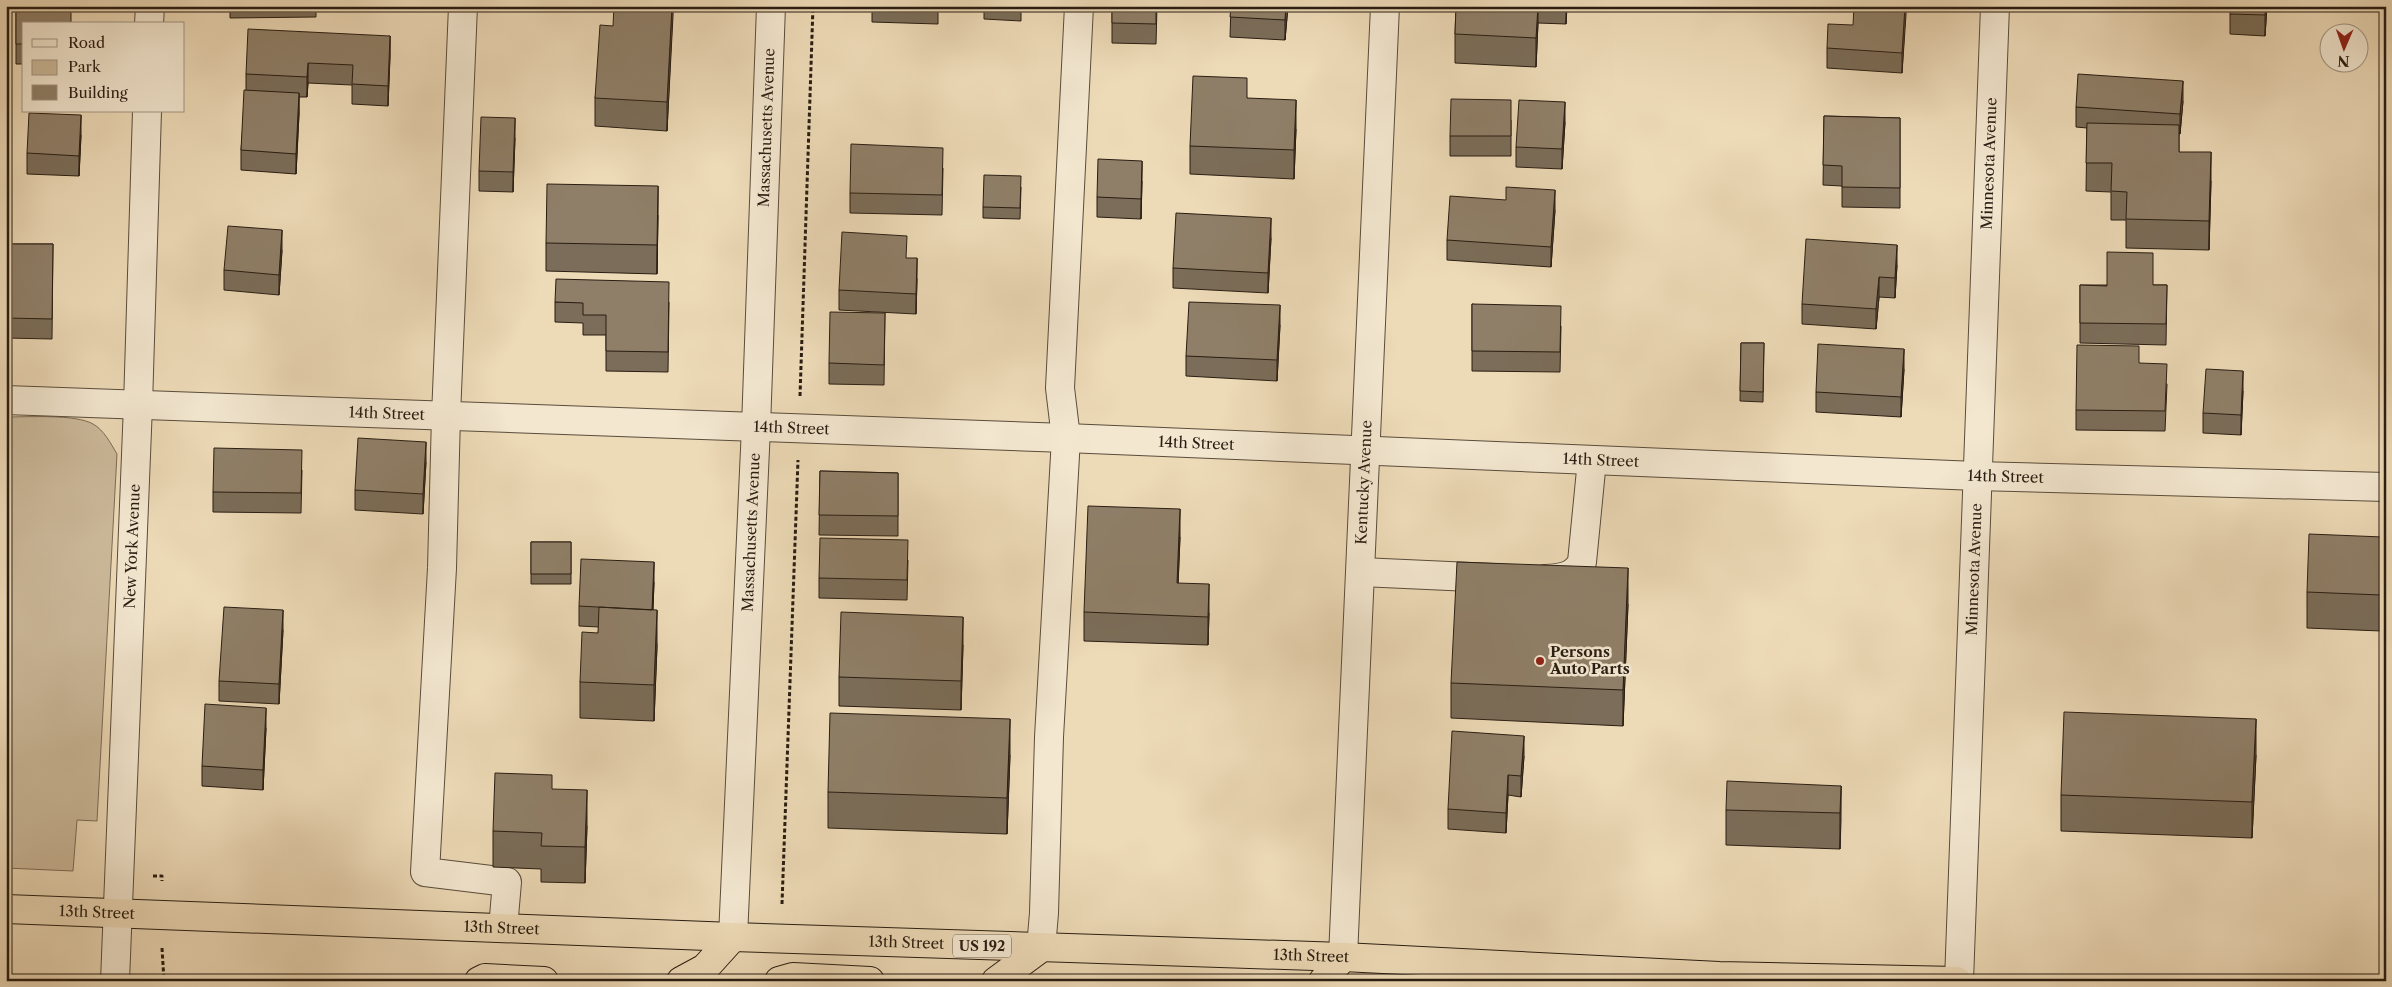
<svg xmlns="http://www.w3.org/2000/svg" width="2392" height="987" font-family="'Libre Caslon Text',serif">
  <rect width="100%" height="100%" fill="#eddab7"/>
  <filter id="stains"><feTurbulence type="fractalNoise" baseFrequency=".004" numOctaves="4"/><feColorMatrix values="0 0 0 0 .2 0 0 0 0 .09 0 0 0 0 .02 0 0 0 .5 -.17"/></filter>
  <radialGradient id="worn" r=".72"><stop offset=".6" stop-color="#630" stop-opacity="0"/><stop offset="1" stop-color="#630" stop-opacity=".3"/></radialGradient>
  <path fill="#ccba9b" stroke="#7a6c56" d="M 6,417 C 27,417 76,414 93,424 C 104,430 111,444 117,454 L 97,821 L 77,820 L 73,871 L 6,868 Z"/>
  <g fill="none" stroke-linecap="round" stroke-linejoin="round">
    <g stroke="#5a4c3b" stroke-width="30">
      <g id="minor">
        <path d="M 463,6 L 446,416 L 442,568 L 425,872 L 507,882 L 503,928"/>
        <path d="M 149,24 L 150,6"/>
        <path id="s1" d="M 6,400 L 1066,438 L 1976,476 L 2386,487"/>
        <path d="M 1361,572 L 1493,578"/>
        <path d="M 1545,579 C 1561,578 1574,577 1582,562 L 1592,460"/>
        <path id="s2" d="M 733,937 L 756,427 L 771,6"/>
        <path d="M 1041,948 L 1044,913 L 1049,737 L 1066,438 L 1060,388 L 1079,6"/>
        <path id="s3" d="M 1343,957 L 1385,6"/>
        <path id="s4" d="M 115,981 L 138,405 L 147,111"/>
        <path id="s5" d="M 1959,981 L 1995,6"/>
      </g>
    </g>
    <g stroke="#291d12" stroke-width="30">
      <g id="highway">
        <path id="s6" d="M 6,909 L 733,937 L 1343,957 L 1719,976 L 1957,981"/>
        <path d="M 479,981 L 485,978 L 544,981"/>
        <path d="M 681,981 L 705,968 L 733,937"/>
        <path d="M 779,981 L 793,977 L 870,981"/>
        <path d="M 996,981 L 1041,948"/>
        <path d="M 1323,981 L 1343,957"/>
      </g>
    </g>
    <path stroke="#291d12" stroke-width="3" stroke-dasharray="4 2.5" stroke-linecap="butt" d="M 800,396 L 813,6
      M 153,876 L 162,876 L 162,881
      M 782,904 L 798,460
      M 162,948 L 164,981"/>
    <use href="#minor" stroke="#f3e7d0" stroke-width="28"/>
    <use href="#highway" stroke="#eddab7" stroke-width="28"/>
  </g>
  <path fill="#7b6d59" stroke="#291d12" d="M 16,6 L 24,24 L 24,64 L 16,64 Z
    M 230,6 L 316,6 L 316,17 L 230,18 Z
    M 673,6 L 667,131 L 595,126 L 595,98 L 613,26 Z
    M 872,6 L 938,6 L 938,24 L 872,22 Z
    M 984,6 L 1021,6 L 1021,21 L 984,19 Z
    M 1112,6 L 1157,6 L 1156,44 L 1112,43 Z
    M 1231,6 L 1288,6 L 1285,40 L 1230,37 Z
    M 1456,6 L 1567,6 L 1566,24 L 1538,23 L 1536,67 L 1455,63 L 1455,34 Z
    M 1906,6 L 1902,73 L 1827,68 L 1827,48 L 1853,25 Z
    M 2267,6 L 2265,36 L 2230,34 L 2230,14 Z
    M 390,36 L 390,56 L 388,106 L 352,104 L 352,85 L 308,83 L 307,97 L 299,97 L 299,114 L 296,174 L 241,170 L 241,150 L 246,90 L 246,74 Z
    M 1247,98 L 1296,129 L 1294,179 L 1190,174 L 1190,146 Z
    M 2183,101 L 2180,134 L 2179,134 L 2179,152 L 2211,181 L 2209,250 L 2126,248 L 2126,220 L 2111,220 L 2111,192 L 2086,191 L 2087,128 L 2076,127 L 2076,107 Z
    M 1824,116 L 1900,118 L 1900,208 L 1842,207 L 1842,186 L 1823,185 Z
    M 1511,120 L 1511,156 L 1450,156 L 1450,136 Z
    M 1565,122 L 1562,169 L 1516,167 L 1516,147 Z
    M 81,135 L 79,176 L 27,174 L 27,153 Z
    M 515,138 L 513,192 L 479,191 L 479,171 Z
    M 943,168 L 942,215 L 850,213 L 850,193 Z
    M 1142,181 L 1141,219 L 1097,217 L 1097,197 Z
    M 1021,187 L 1020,219 L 983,218 L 983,207 Z
    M 1555,210 L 1551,267 L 1447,260 L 1447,240 Z
    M 658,215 L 657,274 L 546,271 L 546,243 Z
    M 1271,238 L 1268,293 L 1173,288 L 1173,268 Z
    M 6,244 L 53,244 L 52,339 L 6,338 Z
    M 282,250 L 279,295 L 224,290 L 224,270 Z
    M 907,258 L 917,279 L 916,314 L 839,310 L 839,290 Z
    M 1897,265 L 1895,298 L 1879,297 L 1876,329 L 1802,324 L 1802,304 Z
    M 2080,285 L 2167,285 L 2166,345 L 2080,343 Z
    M 555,302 L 669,302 L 668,372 L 606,371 L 606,335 L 583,335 L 583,323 L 555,322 Z
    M 1472,304 L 1561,326 L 1560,372 L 1472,371 Z
    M 885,313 L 884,385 L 829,384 L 829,363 Z
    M 1280,325 L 1277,381 L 1186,376 L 1186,356 Z
    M 1741,343 L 1764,343 L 1763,402 L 1740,401 Z
    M 2139,363 L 2167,384 L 2165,431 L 2076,430 L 2076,410 Z
    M 1904,369 L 1901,417 L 1816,412 L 1816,392 Z
    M 2243,391 L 2241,435 L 2203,433 L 2203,413 Z
    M 426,462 L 423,514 L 355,510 L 355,490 Z
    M 302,470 L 301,513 L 213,512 L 213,492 Z
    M 820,471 L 898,473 L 898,536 L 819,535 Z
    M 1180,537 L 1178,583 L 1209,613 L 1208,645 L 1084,641 L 1084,612 Z
    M 531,542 L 571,542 L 571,584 L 531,584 Z
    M 908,560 L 907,600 L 819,598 L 819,578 Z
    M 2383,573 L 2381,631 L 2307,628 L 2307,592 Z
    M 654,582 L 653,610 L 657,646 L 654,721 L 580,718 L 580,682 L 598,633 L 599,627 L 579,626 L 579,606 Z
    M 1628,604 L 1623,726 L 1451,718 L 1451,683 Z
    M 283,630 L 279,704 L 219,701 L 219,681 Z
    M 963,645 L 961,710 L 839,706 L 839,677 Z
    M 266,728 L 263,790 L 202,786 L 202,766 Z
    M 1010,755 L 1007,834 L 828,828 L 828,792 Z
    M 2256,755 L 2252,838 L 2061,831 L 2061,795 Z
    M 1524,756 L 1521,797 L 1508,795 L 1506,833 L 1448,829 L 1448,809 Z
    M 1841,786 L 1840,849 L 1726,845 L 1726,810 Z
    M 552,789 L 587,826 L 585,883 L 541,882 L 541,869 L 493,867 L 493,831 Z"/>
  <path fill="#645949" stroke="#291d12" d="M 672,6 L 673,6 L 673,16 L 667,131 L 667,102 Z
    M 1286,6 L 1288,6 L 1285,40 L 1285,20 Z
    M 1538,6 L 1538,23 L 1536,67 L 1536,38 Z
    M 1566,6 L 1567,6 L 1566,24 Z
    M 1905,6 L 1906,6 L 1906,15 L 1902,73 L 1902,53 Z
    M 2266,6 L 2267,6 L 2265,36 L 2265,15 Z
    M 390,36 L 390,56 L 388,106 L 388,86 Z
    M 308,63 L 308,83 L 307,97 L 307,77 Z
    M 2183,81 L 2183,101 L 2180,134 L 2180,114 Z
    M 299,93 L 299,114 L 296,174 L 296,154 Z
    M 1296,100 L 1296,129 L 1294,179 L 1294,150 Z
    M 1565,102 L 1565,122 L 1562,169 L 1562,149 Z
    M 81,115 L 81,135 L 79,176 L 79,156 Z
    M 515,118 L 515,138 L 513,192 L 513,172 Z
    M 2211,152 L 2211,181 L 2209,250 L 2209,221 Z
    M 1142,161 L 1142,181 L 1141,219 L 1141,199 Z
    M 658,186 L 658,215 L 657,274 L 657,245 Z
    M 1555,190 L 1555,210 L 1551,267 L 1551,247 Z
    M 1271,218 L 1271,238 L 1268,293 L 1268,273 Z
    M 282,230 L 282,250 L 279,295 L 279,275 Z
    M 1897,245 L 1897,265 L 1895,298 L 1895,278 Z
    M 917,258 L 917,279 L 916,314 L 916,294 Z
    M 1879,277 L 1879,297 L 1876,329 L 1876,309 Z
    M 1280,305 L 1280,325 L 1277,381 L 1277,360 Z
    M 1904,349 L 1904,369 L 1901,417 L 1901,397 Z
    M 2243,371 L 2243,391 L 2241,435 L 2241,415 Z
    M 426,442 L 426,462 L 423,514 L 423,494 Z
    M 1180,509 L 1180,537 L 1177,612 L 1177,583 Z
    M 2383,537 L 2383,573 L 2381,631 L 2381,595 Z
    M 654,562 L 654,582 L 652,630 L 652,610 Z
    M 1628,568 L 1628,604 L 1623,726 L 1623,690 Z
    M 1209,584 L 1209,613 L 1208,645 L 1208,617 Z
    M 283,610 L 283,630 L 279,704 L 279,684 Z
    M 657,610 L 657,646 L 654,721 L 654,685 Z
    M 963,617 L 963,645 L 961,710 L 961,681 Z
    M 266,708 L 266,728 L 263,790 L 263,770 Z
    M 1010,719 L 1010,755 L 1007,834 L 1007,798 Z
    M 2256,719 L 2256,755 L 2252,838 L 2252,802 Z
    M 1524,736 L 1524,756 L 1521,797 L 1521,776 Z
    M 1508,775 L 1508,795 L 1506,833 L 1506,813 Z
    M 1841,786 L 1841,821 L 1840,849 L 1840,813 Z
    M 587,790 L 587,826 L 585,883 L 585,847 Z"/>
  <path fill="#8f7f68" stroke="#291d12" d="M 16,6 L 71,6 L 71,24 L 24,24 L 24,44 L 16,44 Z
    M 614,6 L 672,6 L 667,102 L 595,98 L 600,25 L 613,26 Z
    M 984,6 L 1021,6 L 1021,10 L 984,9 Z
    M 1112,6 L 1156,6 L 1156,24 L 1112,23 Z
    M 1231,6 L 1286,6 L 1285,20 L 1230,17 Z
    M 1456,6 L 1538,6 L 1536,38 L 1455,34 Z
    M 1854,6 L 1905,6 L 1902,53 L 1827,48 L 1828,24 L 1853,25 Z
    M 2230,6 L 2266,6 L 2265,15 L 2230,14 Z
    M 248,29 L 390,36 L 388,86 L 352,84 L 353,65 L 308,63 L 307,77 L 246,74 Z
    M 2078,74 L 2183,81 L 2180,114 L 2076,107 Z
    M 1193,76 L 1247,78 L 1247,98 L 1296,100 L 1294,150 L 1190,146 Z
    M 244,90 L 299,93 L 296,154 L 241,150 Z
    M 1451,99 L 1511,100 L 1511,136 L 1450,136 Z
    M 1519,100 L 1565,102 L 1562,149 L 1516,147 Z
    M 29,113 L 81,115 L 79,156 L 27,153 Z
    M 1824,116 L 1900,118 L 1900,188 L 1842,187 L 1842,166 L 1823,165 Z
    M 481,117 L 515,118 L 513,172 L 479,171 Z
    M 2087,123 L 2179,125 L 2179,152 L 2211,152 L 2209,221 L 2126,219 L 2127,192 L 2111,191 L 2112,163 L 2086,163 Z
    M 851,144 L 943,148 L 942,195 L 850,193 Z
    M 1098,159 L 1142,161 L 1141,199 L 1097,197 Z
    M 984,175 L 1021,176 L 1020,208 L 983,207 Z
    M 547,184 L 658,186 L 657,245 L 546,243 Z
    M 1506,187 L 1555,190 L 1551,247 L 1447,240 L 1450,196 L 1506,200 Z
    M 1176,213 L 1271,218 L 1268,273 L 1173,268 Z
    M 228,226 L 282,230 L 279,275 L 224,270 Z
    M 842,232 L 907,236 L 906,258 L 917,258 L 916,294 L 839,290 Z
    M 1806,239 L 1897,245 L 1895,278 L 1879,277 L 1876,309 L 1802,304 Z
    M 6,244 L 53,244 L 52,319 L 6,318 Z
    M 2107,252 L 2153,253 L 2153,285 L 2167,285 L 2166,324 L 2080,323 L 2080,285 L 2107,286 Z
    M 556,279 L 669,282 L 668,352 L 606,351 L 606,315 L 583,315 L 583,303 L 555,302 Z
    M 1189,302 L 1280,305 L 1277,360 L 1186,356 Z
    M 1472,304 L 1561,306 L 1560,352 L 1472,351 Z
    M 830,312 L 885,313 L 884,365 L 829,363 Z
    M 1741,343 L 1764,343 L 1763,392 L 1740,391 Z
    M 1818,344 L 1904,349 L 1901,397 L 1816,392 Z
    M 2077,345 L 2139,346 L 2139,363 L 2167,364 L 2165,411 L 2076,410 Z
    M 2206,369 L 2243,371 L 2241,415 L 2203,413 Z
    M 358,438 L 426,442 L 423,494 L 355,490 Z
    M 214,448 L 302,450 L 301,493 L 213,492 Z
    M 820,471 L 898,473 L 898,516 L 819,515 Z
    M 1088,506 L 1180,509 L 1177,583 L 1209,584 L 1208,617 L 1084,612 Z
    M 2309,534 L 2383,537 L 2381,595 L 2307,592 Z
    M 820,538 L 908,540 L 907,580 L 819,578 Z
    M 531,542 L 571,542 L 571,574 L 531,574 Z
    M 581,559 L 654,562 L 652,610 L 579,606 Z
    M 1457,562 L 1628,568 L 1623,690 L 1451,683 Z
    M 224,607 L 283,610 L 279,684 L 219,681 Z
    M 599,607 L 657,610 L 654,685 L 580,682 L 582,632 L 598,633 Z
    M 841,612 L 963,617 L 961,681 L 839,677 Z
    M 205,704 L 266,708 L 263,770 L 202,766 Z
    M 2064,712 L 2256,719 L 2252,802 L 2061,795 Z
    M 830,713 L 1010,719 L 1007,798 L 828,792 Z
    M 1452,731 L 1524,736 L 1521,776 L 1508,775 L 1506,813 L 1448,809 Z
    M 495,773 L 552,775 L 552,789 L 587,790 L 585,847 L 541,846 L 542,833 L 493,831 Z
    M 1727,781 L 1841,786 L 1840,813 L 1726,810 Z"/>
  <circle fill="#8f2418" stroke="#f3e7d0" stroke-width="2" cx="1540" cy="661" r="5"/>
  <g text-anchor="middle" stroke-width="5" stroke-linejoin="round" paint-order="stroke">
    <rect fill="#f3e7d0" stroke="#665a4b" stroke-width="1" x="953" y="934.5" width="58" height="23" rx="4"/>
    <g font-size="14" font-weight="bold" fill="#291d12">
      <text x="982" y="951">US 192</text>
    </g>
    <g font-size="15" fill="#291d12" stroke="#f3e7d0">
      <text dy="5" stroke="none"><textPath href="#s2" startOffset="810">Massachusetts Avenue</textPath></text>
      <text dy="5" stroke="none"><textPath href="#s5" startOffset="818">Minnesota Avenue</textPath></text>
      <text dy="5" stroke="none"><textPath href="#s1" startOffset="381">14th Street</textPath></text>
      <text dy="5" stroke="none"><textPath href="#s1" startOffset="786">14th Street</textPath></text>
      <text dy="5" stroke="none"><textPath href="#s1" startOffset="1191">14th Street</textPath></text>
      <text dy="5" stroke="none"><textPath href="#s1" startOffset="1596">14th Street</textPath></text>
      <text dy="5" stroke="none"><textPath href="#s1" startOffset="2001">14th Street</textPath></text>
      <text dy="5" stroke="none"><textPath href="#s3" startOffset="475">Kentucky Avenue</textPath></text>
      <text dy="5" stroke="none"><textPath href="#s2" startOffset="405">Massachusetts Avenue</textPath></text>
      <text dy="5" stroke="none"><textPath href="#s4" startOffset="435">New York Avenue</textPath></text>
      <text dy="5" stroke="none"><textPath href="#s5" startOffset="412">Minnesota Avenue</textPath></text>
      <text dy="5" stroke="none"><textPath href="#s6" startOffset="91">13th Street</textPath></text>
      <text dy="5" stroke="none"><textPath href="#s6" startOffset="496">13th Street</textPath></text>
      <text dy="5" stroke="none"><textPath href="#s6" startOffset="901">13th Street</textPath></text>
      <text dy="5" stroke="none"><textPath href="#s6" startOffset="1306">13th Street</textPath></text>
    </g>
    <g font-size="15" font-weight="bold" fill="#291d12" stroke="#f3e7d0" text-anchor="start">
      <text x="1550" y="657">Persons<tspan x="1550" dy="17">Auto Parts</tspan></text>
    </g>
  </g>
  <rect width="2392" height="987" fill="none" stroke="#eddab7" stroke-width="25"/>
  <rect x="8" y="8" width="2377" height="972" fill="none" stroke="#291d12" stroke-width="2.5"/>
  <rect x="12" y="12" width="2367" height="962" fill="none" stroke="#291d12"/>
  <rect x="22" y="22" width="162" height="90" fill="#f3e7d0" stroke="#a29684"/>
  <rect x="32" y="39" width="25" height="8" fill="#f3e7d0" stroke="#a29684"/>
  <text x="68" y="48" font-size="15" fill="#291d12">Road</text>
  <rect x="32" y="60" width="25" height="15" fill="#ccba9b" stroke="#a29684"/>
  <text x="68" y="72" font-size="15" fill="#291d12">Park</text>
  <rect x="32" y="85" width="25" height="15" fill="#8f7f68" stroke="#a29684"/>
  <text x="68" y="98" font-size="15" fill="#291d12">Building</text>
  <g transform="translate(2344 48) rotate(182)"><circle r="24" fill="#f3e7d0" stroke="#a29684"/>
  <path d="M0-4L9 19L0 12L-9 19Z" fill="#8f2418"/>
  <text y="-8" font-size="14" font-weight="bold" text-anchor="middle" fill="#291d12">N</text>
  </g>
  <rect width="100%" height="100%" filter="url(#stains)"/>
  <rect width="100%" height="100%" fill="url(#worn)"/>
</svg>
